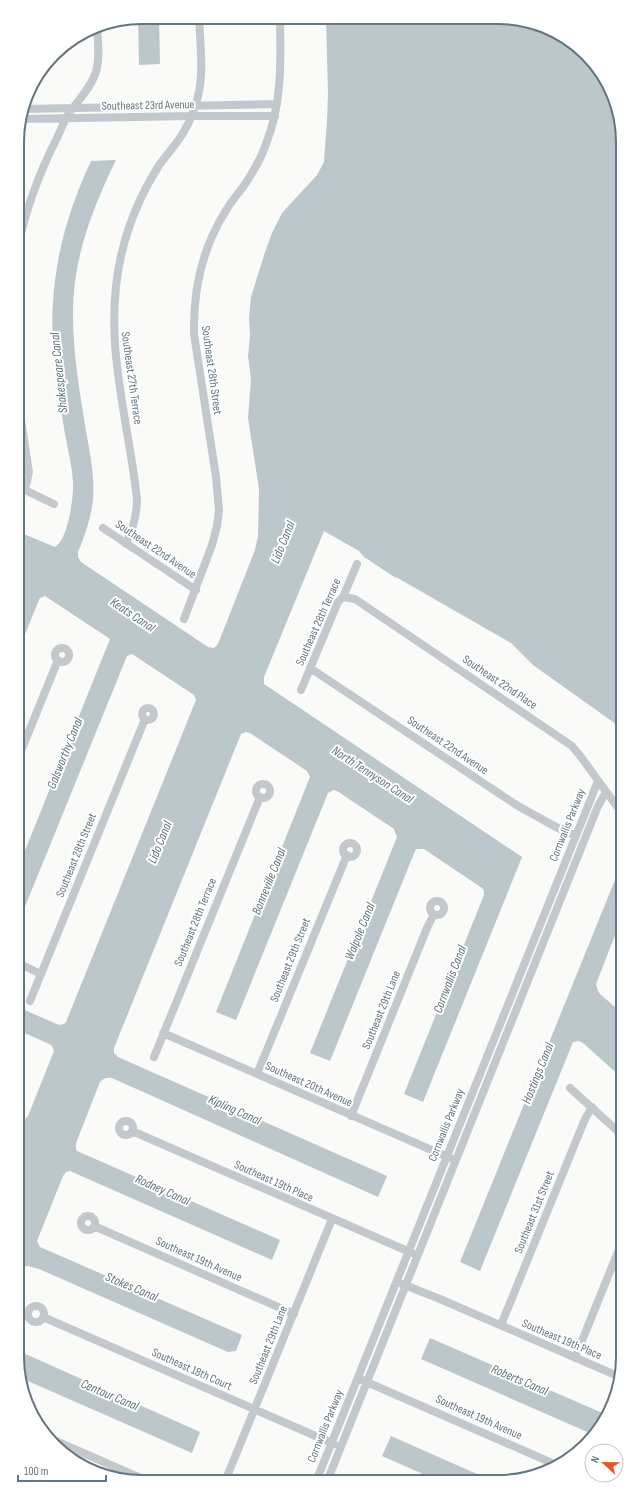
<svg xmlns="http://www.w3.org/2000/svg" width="640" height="1499" font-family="'Sofia Sans Condensed',sans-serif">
  <rect width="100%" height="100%" fill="#fafaf8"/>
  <path fill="#bbc7cb" d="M 142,17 L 159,17 L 160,64 L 139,65 L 138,18 Z
    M 326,18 L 522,19 L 553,30 L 586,54 L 619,110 L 621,728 L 613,722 L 533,665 L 511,643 L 396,577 L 396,578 L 364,557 L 359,551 L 324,531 L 264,677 L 264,684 L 522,857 L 423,1102 L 404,1094 L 484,895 L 484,891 L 482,888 L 424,849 L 417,849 L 415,851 L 330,1061 L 310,1053 L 397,837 L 394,829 L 337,791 L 334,790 L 328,793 L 236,1020 L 216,1012 L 310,777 L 307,771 L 250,733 L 246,732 L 241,734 L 114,1048 L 114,1053 L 118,1057 L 387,1176 L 378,1197 L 112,1078 C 107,1077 104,1078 100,1082 L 76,1143 L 76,1149 L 77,1151 L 280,1240 L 272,1260 L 70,1171 L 66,1172 L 63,1176 L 37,1241 L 40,1247 L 242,1335 L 236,1351 L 228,1352 L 39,1269 L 28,1266 L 21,1267 L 20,1120 L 24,1120 L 28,1116 L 54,1051 L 52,1046 L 49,1044 L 20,1031 L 20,1008 L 59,1025 L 64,1024 L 66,1022 L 196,700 L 194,695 L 135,656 L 132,654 L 127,656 L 20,919 L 20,863 L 110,639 L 45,596 L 40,598 L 39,600 L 19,649 L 19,532 L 55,547 C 68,540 74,496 73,482 C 72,466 68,450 65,434 C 58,390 50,347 53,302 C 56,252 70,206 91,161 L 116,160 C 92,209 72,261 73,316 C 73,355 80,393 86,431 C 90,453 95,477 93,500 C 91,518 85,535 78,552 L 78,557 L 81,562 L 208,647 L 214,648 L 218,644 L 255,550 L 258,536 L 259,489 L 248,418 L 251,379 L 248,356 L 250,336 L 249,317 L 251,297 L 265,252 L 272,233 L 282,213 L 317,175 L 324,162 L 327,121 L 328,94 Z
    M 617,875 L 621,881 L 621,920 L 596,984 L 598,991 L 600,994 L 622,1013 L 622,1078 L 583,1043 L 579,1041 L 573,1042 L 480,1271 L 460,1262 Z
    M 430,1338 L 607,1415 L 594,1435 L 421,1359 Z
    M 21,1352 L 200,1432 L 192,1453 L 21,1378 Z
    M 391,1436 L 486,1478 L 432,1478 L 382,1456 Z"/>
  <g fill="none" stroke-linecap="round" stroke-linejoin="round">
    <path stroke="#c3c8cc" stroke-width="8" d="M 24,109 L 277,104
      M 21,119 L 191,116 L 275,116
      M 18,247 C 26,209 39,173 57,138 C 60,132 63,124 66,118 C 76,102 90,90 96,72 C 100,58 98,40 97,26
      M 18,400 L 29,472 L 25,490 L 54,504
      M 103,528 L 196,590
      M 126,544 C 133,529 137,516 137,499 C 128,417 102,340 121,256 C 128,225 141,194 158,167 C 166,155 176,145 183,133 C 190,122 195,108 198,96 C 204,75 200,40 199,17
      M 343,597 L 355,599 L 572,746 L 581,757 L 621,812
      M 184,619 L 212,545 L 217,526 L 219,510 L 216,477 L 194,334 C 193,291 202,249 225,212 C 230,203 237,195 243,187 C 252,174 261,159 266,144 C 282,104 281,61 280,18
      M55 655a7 7 0 1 1 14 0a7 7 0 1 1-14 0Z
      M 310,668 L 518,806 L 556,827 L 576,836
      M 301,690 L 338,602 L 343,597 L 357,564
      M142 714a6 6 0 1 1 12 0a6 6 0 1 1-12 0Z
      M 19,756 L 58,660
      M256 791a7 7 0 1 1 14 0a7 7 0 1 1-14 0Z
      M343 850a7 7 0 1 1 14 0a7 7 0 1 1-14 0Z
      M430 908a7 7 0 1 1 14 0a7 7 0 1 1-14 0Z
      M 20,964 L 41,974
      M 30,1001 L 145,719
      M 163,1033 L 450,1158
      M 154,1057 L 260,797
      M 257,1074 L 347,855
      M 570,1088 L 622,1135
      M 351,1116 L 427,928 L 434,914
      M119 1128a7 7 0 1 1 14 0a7 7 0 1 1-14 0Z
      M 132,1131 L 412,1253
      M81 1223a7 7 0 1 1 14 0a7 7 0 1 1-14 0Z
      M 94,1226 L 294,1314
      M 402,1284 L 440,1299 L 620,1377
      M28 1314a8 8 0 1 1 16 0a8 8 0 1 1-16 0Z
      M 43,1317 L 334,1444
      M 501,1325 L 585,1119 L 592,1107
      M 575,1358 L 622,1242
      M 362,1380 L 559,1466
      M 49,1438 L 145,1480
      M 226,1479 L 332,1219
      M 317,1479 L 598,781
      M 328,1479 L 598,806 L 606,792"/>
  </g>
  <g text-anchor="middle" stroke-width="4" stroke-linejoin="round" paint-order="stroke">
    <g font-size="12" fill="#657683" stroke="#fff">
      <text transform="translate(148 105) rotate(-1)" y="4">Southeast 23rd Avenue</text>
      <text transform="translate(212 370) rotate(82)" y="4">Southeast 28th Street</text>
      <text transform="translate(132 378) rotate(82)" y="4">Southeast 27th Terrace</text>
      <text transform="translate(156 549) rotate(34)" y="4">Southeast 22nd Avenue</text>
      <text transform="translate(318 622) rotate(-66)" y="4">Southeast 28th Terrace</text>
      <text transform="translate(500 682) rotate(34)" y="4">Southeast 22nd Place</text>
      <text transform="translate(448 745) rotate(34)" y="4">Southeast 22nd Avenue</text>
      <text transform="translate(567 825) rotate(-68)" y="4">Cornwallis Parkway</text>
      <text transform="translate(76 855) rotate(-68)" y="4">Southeast 28th Street</text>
      <text transform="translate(195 922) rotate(-68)" y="4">Southeast 28th Terrace</text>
      <text transform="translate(290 960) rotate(-68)" y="4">Southeast 29th Street</text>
      <text transform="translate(381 1010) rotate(-68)" y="4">Southeast 29th Lane</text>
      <text transform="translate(309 1084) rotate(24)" y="4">Southeast 20th Avenue</text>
      <text transform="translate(446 1125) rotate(-68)" y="4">Cornwallis Parkway</text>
      <text transform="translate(274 1181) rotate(24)" y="4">Southeast 19th Place</text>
      <text transform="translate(534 1212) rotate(-68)" y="4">Southeast 31st Street</text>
      <text transform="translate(199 1259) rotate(24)" y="4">Southeast 19th Avenue</text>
      <text transform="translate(562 1339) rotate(23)" y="4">Southeast 19th Place</text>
      <text transform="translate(268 1345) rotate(-68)" y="4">Southeast 29th Lane</text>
      <text transform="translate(192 1369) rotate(24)" y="4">Southeast 18th Court</text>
      <text transform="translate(479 1417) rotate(24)" y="4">Southeast 19th Avenue</text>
      <text transform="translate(325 1426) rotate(-68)" y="4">Cornwallis Parkway</text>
    </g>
    <g font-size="13" font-style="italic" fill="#60757c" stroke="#fff">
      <text transform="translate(58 373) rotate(-96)" y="5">Shakespeare Canal</text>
      <text transform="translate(282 542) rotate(-68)" y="5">Lido Canal</text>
      <text transform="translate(133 614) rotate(34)" y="5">Keats Canal</text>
      <text transform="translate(64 753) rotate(-68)" y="5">Galsworthy Canal</text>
      <text transform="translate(373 774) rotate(33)" y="5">North Tennyson Canal</text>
      <text transform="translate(159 842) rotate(-68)" y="5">Lido Canal</text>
      <text transform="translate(268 881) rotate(-68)" y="5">Bonneville Canal</text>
      <text transform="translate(359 931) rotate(-68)" y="5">Walpole Canal</text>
      <text transform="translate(449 979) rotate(-69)" y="5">Cornwallis Canal</text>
      <text transform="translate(537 1073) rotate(-68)" y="5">Hastings Canal</text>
      <text transform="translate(235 1109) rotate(24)" y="5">Kipling Canal</text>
      <text transform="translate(163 1189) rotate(24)" y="5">Rodney Canal</text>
      <text transform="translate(132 1286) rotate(23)" y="5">Stokes Canal</text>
      <text transform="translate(520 1379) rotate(23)" y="5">Roberts Canal</text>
      <text transform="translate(110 1394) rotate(23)" y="5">Centaur Canal</text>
    </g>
  </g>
  <path d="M0 0H640V1499H0ZM142 24H498A118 118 0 0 1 616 142V1357A118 118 0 0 1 498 1475H142A118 118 0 0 1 24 1357V142A118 118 0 0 1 142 24Z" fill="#fff" fill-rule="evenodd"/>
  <path fill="none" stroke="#657683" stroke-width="2" d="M142 24H498A118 118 0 0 1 616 142V1357A118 118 0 0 1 498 1475H142A118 118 0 0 1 24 1357V142A118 118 0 0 1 142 24Z"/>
  <g transform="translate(604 1463) rotate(292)"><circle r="19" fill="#ffffff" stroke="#c1c8cd"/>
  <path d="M0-3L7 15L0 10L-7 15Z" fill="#e4572e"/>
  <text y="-6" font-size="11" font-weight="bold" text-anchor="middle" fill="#657683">N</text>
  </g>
  <path d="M18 1475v6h88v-6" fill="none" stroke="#657683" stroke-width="2"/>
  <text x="24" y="1475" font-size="12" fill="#657683" stroke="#ffffff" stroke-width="3" paint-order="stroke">100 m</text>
</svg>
